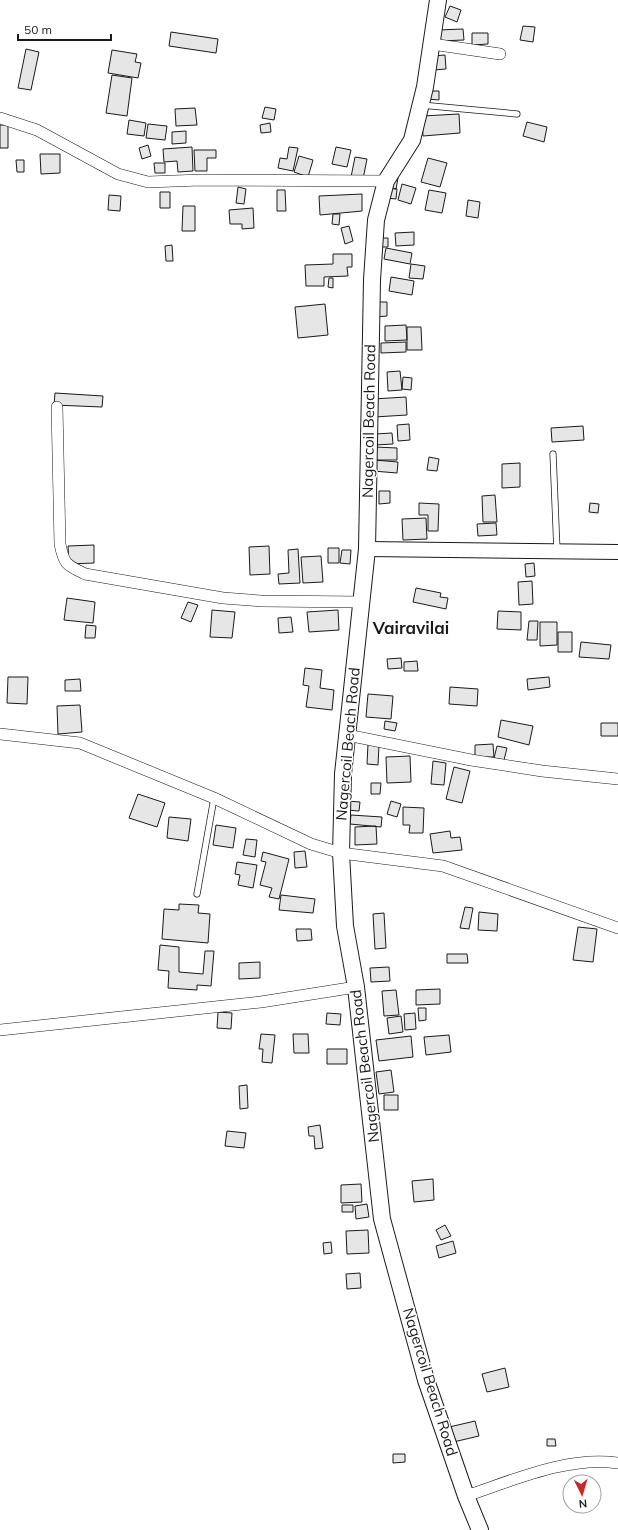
<svg xmlns="http://www.w3.org/2000/svg" width="618" height="1530" font-family="Mulish,sans-serif">
  <rect width="100%" height="100%" fill="#fff"/>
  <path fill="#e6e6e6" stroke="#1a1a1a" d="M 450,6 L 461,10 L 457,22 L 445,17 Z
    M 523,26 L 535,27 L 533,42 L 520,40 Z
    M 463,29 L 464,40 L 439,41 L 438,30 Z
    M 171,32 L 218,39 L 216,53 L 169,46 Z
    M 472,33 L 488,33 L 488,44 L 472,45 Z
    M 26,49 L 39,52 L 31,90 L 18,88 Z
    M 112,50 L 137,54 L 135,62 L 141,63 L 138,78 L 108,73 Z
    M 445,55 L 446,69 L 434,70 L 433,56 Z
    M 112,75 L 132,78 L 127,116 L 106,113 Z
    M 427,91 L 439,91 L 439,100 L 427,99 Z
    M 265,107 L 276,109 L 274,120 L 262,118 Z
    M 195,108 L 197,125 L 176,126 L 175,109 Z
    M 459,114 L 460,133 L 423,136 L 422,116 Z
    M 129,120 L 146,123 L 144,136 L 127,134 Z
    M 527,122 L 547,127 L 544,142 L 523,136 Z
    M 270,123 L 271,132 L 261,133 L 260,125 Z
    M 148,124 L 167,126 L 165,140 L 146,138 Z
    M 0,125 L 8,125 L 8,148 L 0,148 Z
    M 186,131 L 186,143 L 172,144 L 172,132 Z
    M 148,145 L 151,156 L 142,159 L 139,148 Z
    M 192,147 L 193,171 L 178,172 L 177,161 L 164,162 L 163,149 Z
    M 289,147 L 298,148 L 293,171 L 278,168 L 280,158 L 287,159 Z
    M 336,147 L 351,150 L 347,167 L 332,164 Z
    M 194,150 L 216,150 L 216,158 L 207,158 L 207,171 L 195,171 Z
    M 40,154 L 60,154 L 60,173 L 41,174 Z
    M 299,156 L 313,160 L 308,177 L 294,172 Z
    M 355,157 L 367,159 L 363,179 L 351,177 Z
    M 428,158 L 447,163 L 440,187 L 421,182 Z
    M 16,160 L 24,160 L 24,172 L 17,172 Z
    M 154,163 L 165,163 L 165,173 L 155,173 Z
    M 389,177 L 398,178 L 396,189 L 387,187 Z
    M 402,184 L 416,188 L 411,204 L 398,200 Z
    M 238,187 L 246,189 L 244,204 L 236,203 Z
    M 388,188 L 397,189 L 396,199 L 387,198 Z
    M 277,190 L 285,190 L 286,211 L 277,211 Z
    M 429,190 L 446,193 L 442,213 L 425,210 Z
    M 160,192 L 170,192 L 170,208 L 160,208 Z
    M 362,194 L 362,211 L 320,215 L 319,196 Z
    M 109,195 L 121,196 L 120,211 L 108,210 Z
    M 468,200 L 480,202 L 478,218 L 466,216 Z
    M 183,206 L 195,206 L 195,231 L 182,231 Z
    M 253,208 L 254,228 L 242,229 L 242,224 L 230,224 L 229,210 Z
    M 333,214 L 340,214 L 339,225 L 332,224 Z
    M 349,226 L 353,241 L 345,244 L 341,228 Z
    M 414,232 L 414,245 L 396,246 L 395,233 Z
    M 379,238 L 388,238 L 388,247 L 378,247 Z
    M 172,245 L 173,261 L 166,261 L 165,246 Z
    M 386,248 L 412,253 L 410,264 L 384,259 Z
    M 333,254 L 352,254 L 352,267 L 347,267 L 348,276 L 324,277 L 324,286 L 306,286 L 305,265 L 333,264 Z
    M 411,264 L 425,266 L 423,279 L 409,278 Z
    M 391,277 L 414,281 L 412,295 L 389,291 Z
    M 329,278 L 333,278 L 333,288 L 328,287 Z
    M 375,302 L 387,302 L 387,316 L 376,317 Z
    M 325,304 L 328,335 L 298,338 L 295,307 Z
    M 406,325 L 407,340 L 385,341 L 385,326 Z
    M 407,327 L 421,327 L 422,350 L 407,350 Z
    M 406,342 L 406,352 L 381,353 L 381,343 Z
    M 400,371 L 402,390 L 388,391 L 387,372 Z
    M 403,377 L 412,378 L 411,390 L 402,389 Z
    M 55,393 L 103,396 L 102,407 L 54,405 Z
    M 406,397 L 407,415 L 374,417 L 373,399 Z
    M 409,424 L 410,440 L 398,441 L 397,425 Z
    M 583,426 L 584,440 L 552,442 L 551,428 Z
    M 392,433 L 393,444 L 375,445 L 375,434 Z
    M 375,447 L 397,448 L 397,460 L 375,460 Z
    M 429,457 L 439,459 L 437,471 L 427,470 Z
    M 374,460 L 398,462 L 397,473 L 373,471 Z
    M 520,463 L 520,487 L 502,488 L 502,464 Z
    M 379,491 L 390,491 L 390,503 L 379,504 Z
    M 495,495 L 497,522 L 483,522 L 482,496 Z
    M 419,503 L 439,504 L 438,531 L 428,531 L 428,515 L 419,515 Z
    M 590,503 L 599,504 L 598,513 L 589,512 Z
    M 426,518 L 427,539 L 403,540 L 402,519 Z
    M 496,523 L 497,535 L 478,536 L 477,524 Z
    M 94,545 L 94,563 L 69,564 L 68,546 Z
    M 269,546 L 270,574 L 250,575 L 249,547 Z
    M 328,548 L 339,548 L 339,563 L 328,563 Z
    M 298,549 L 300,583 L 279,584 L 278,574 L 289,573 L 288,550 Z
    M 342,550 L 351,550 L 350,564 L 340,563 Z
    M 321,556 L 323,582 L 303,583 L 301,557 Z
    M 534,563 L 535,576 L 526,577 L 525,564 Z
    M 532,581 L 533,604 L 519,605 L 518,582 Z
    M 416,588 L 441,593 L 440,597 L 448,598 L 446,609 L 413,602 Z
    M 67,598 L 95,602 L 93,623 L 64,620 Z
    M 188,602 L 198,605 L 191,622 L 181,618 Z
    M 212,610 L 235,612 L 232,638 L 210,637 Z
    M 338,610 L 339,630 L 309,632 L 307,612 Z
    M 498,611 L 521,612 L 521,630 L 497,629 Z
    M 291,617 L 293,632 L 279,633 L 278,618 Z
    M 529,621 L 538,621 L 537,640 L 527,640 Z
    M 540,622 L 557,622 L 557,645 L 540,646 Z
    M 86,625 L 96,626 L 95,638 L 85,638 Z
    M 558,632 L 572,632 L 572,652 L 558,652 Z
    M 581,642 L 611,645 L 609,659 L 579,657 Z
    M 401,658 L 402,668 L 388,669 L 387,659 Z
    M 417,661 L 418,671 L 404,671 L 404,662 Z
    M 305,668 L 322,670 L 320,688 L 334,690 L 332,710 L 306,707 L 309,686 L 303,685 Z
    M 8,677 L 28,677 L 27,704 L 7,703 Z
    M 549,677 L 550,687 L 528,690 L 527,679 Z
    M 80,679 L 81,691 L 65,691 L 65,680 Z
    M 450,687 L 478,689 L 477,706 L 449,704 Z
    M 368,694 L 393,696 L 391,719 L 366,717 Z
    M 80,705 L 82,732 L 58,734 L 57,706 Z
    M 501,720 L 533,726 L 529,745 L 498,737 Z
    M 385,721 L 397,723 L 395,731 L 384,729 Z
    M 601,723 L 618,723 L 618,736 L 601,736 Z
    M 368,744 L 379,745 L 378,765 L 367,764 Z
    M 493,744 L 494,757 L 475,757 L 475,745 Z
    M 497,746 L 507,748 L 504,760 L 494,758 Z
    M 410,756 L 411,782 L 387,783 L 386,757 Z
    M 433,761 L 446,763 L 444,785 L 431,784 Z
    M 454,767 L 470,771 L 462,803 L 446,799 Z
    M 371,783 L 381,783 L 380,794 L 371,794 Z
    M 138,794 L 165,803 L 157,827 L 129,818 Z
    M 347,801 L 360,802 L 359,811 L 346,810 Z
    M 391,801 L 401,804 L 397,817 L 387,814 Z
    M 403,807 L 424,808 L 423,833 L 409,833 L 410,825 L 403,825 Z
    M 351,815 L 382,817 L 381,827 L 350,824 Z
    M 169,817 L 191,819 L 188,841 L 167,838 Z
    M 216,825 L 236,828 L 233,848 L 213,845 Z
    M 376,826 L 377,844 L 355,845 L 355,827 Z
    M 450,831 L 451,838 L 460,837 L 462,850 L 433,853 L 430,834 Z
    M 246,839 L 257,840 L 255,857 L 243,855 Z
    M 305,851 L 307,867 L 295,868 L 294,852 Z
    M 263,852 L 289,859 L 279,899 L 269,897 L 272,888 L 260,885 L 266,862 L 261,861 Z
    M 237,862 L 257,865 L 253,888 L 238,885 L 240,875 L 235,874 Z
    M 281,895 L 315,899 L 313,913 L 279,910 Z
    M 179,904 L 199,905 L 198,913 L 210,914 L 208,943 L 162,939 L 164,909 L 179,910 Z
    M 465,907 L 473,908 L 469,929 L 460,928 Z
    M 479,912 L 498,914 L 497,931 L 478,930 Z
    M 384,913 L 386,948 L 375,949 L 373,914 Z
    M 578,927 L 597,929 L 593,962 L 573,960 Z
    M 296,929 L 311,929 L 312,940 L 297,941 Z
    M 160,945 L 179,947 L 179,972 L 203,974 L 205,951 L 214,951 L 211,986 L 197,985 L 197,990 L 168,988 L 169,971 L 158,970 Z
    M 447,954 L 467,954 L 468,963 L 447,963 Z
    M 260,962 L 260,978 L 239,979 L 239,963 Z
    M 389,967 L 390,981 L 371,982 L 370,968 Z
    M 440,989 L 440,1004 L 416,1005 L 416,990 Z
    M 396,990 L 399,1015 L 384,1016 L 382,991 Z
    M 418,1008 L 426,1008 L 426,1020 L 419,1021 Z
    M 218,1012 L 232,1013 L 231,1029 L 217,1028 Z
    M 327,1013 L 341,1014 L 340,1025 L 326,1024 Z
    M 415,1013 L 416,1029 L 405,1030 L 404,1014 Z
    M 401,1016 L 403,1032 L 389,1034 L 387,1018 Z
    M 261,1034 L 275,1035 L 272,1063 L 262,1062 L 263,1049 L 259,1049 Z
    M 293,1034 L 308,1034 L 309,1053 L 294,1053 Z
    M 449,1035 L 451,1052 L 426,1055 L 424,1037 Z
    M 411,1036 L 413,1057 L 379,1061 L 376,1040 Z
    M 327,1049 L 347,1049 L 347,1064 L 327,1064 Z
    M 391,1070 L 394,1092 L 379,1094 L 376,1072 Z
    M 247,1085 L 248,1108 L 240,1109 L 239,1086 Z
    M 384,1095 L 398,1095 L 398,1110 L 384,1110 Z
    M 320,1125 L 323,1148 L 315,1149 L 314,1136 L 309,1136 L 308,1127 Z
    M 227,1131 L 246,1133 L 244,1148 L 225,1146 Z
    M 433,1179 L 434,1200 L 414,1202 L 412,1181 Z
    M 361,1184 L 362,1202 L 341,1203 L 341,1185 Z
    M 367,1204 L 369,1217 L 356,1219 L 355,1206 Z
    M 342,1205 L 353,1205 L 353,1212 L 342,1212 Z
    M 445,1225 L 451,1236 L 441,1240 L 436,1230 Z
    M 368,1230 L 369,1253 L 347,1254 L 346,1231 Z
    M 453,1241 L 456,1253 L 439,1258 L 436,1246 Z
    M 331,1242 L 332,1253 L 324,1254 L 323,1243 Z
    M 360,1273 L 361,1288 L 347,1289 L 346,1274 Z
    M 505,1368 L 509,1387 L 487,1392 L 482,1374 Z
    M 475,1421 L 479,1436 L 449,1443 L 445,1428 Z
    M 547,1439 L 555,1439 L 556,1446 L 547,1446 Z
    M 393,1454 L 405,1454 L 405,1462 L 393,1463 Z"/>
  <g fill="none" stroke-linecap="round" stroke-linejoin="round">
    <g stroke="#1a1a1a" stroke-width="7">
      <path id="service" d="M 421,105 L 517,114
        M 553,454 L 557,551
        M 197,894 L 214,798"/>
    </g>
    <g stroke="#1a1a1a" stroke-width="12">
      <path id="minor" d="M 432,44 L 500,54
        M 0,118 L 37,130 L 118,174 L 148,182 L 201,180 L 386,181
        M 57,407 L 60,544 C 64,565 67,565 85,574 L 223,598 L 261,601 L 362,602
        M 0,734 L 80,743 L 214,798 L 311,844 L 341,853 L 443,866 L 618,928
        M 347,735 L 471,760 L 542,771 L 618,779
        M 0,1030 L 261,1002 L 356,987
        M 466,1496 C 514,1480 567,1456 618,1463"/>
    </g>
    <g stroke="#1a1a1a" stroke-width="16">
      <path id="tertiary" d="M 367,549 L 618,552"/>
    </g>
    <g stroke="#1a1a1a" stroke-width="18">
      <path id="secondary" d="M 438,0 L 425,87 L 412,140 L 386,181 L 376,220 L 372,280 L 367,549 L 343,774 L 341,853 L 345,926 L 356,987 L 382,1219 L 426,1380 L 466,1496 L 480,1530"/>
    </g>
    <use href="#service" stroke="#fff" stroke-width="5.5"/>
    <use href="#minor" stroke="#fff" stroke-width="11"/>
    <use href="#tertiary" stroke="#fff" stroke-width="14"/>
    <use href="#secondary" stroke="#fff" stroke-width="16"/>
  </g>
  <g text-anchor="middle" stroke-width="3" stroke-linejoin="round" paint-order="stroke">
    <g font-size="15" fill="#1a1a1a" stroke="#fff">
      <text transform="translate(369 421) rotate(-89)" y="5">Nagercoil Beach Road</text>
      <text transform="translate(348 744) rotate(-85)" y="5">Nagercoil Beach Road</text>
      <text transform="translate(365 1066) rotate(-97)" y="5">Nagercoil Beach Road</text>
      <text transform="translate(430 1382) rotate(73)" y="5">Nagercoil Beach Road</text>
    </g>
    <g font-size="17" font-weight="bold" fill="#1a1a1a" stroke="#fff">
      <text x="411" y="634">Vairavilai</text>
    </g>
  </g>
  <g transform="translate(582 1494) rotate(175)"><circle r="19" fill="#ffffff" stroke="#a3a3a3"/>
  <path d="M0-3L7 15L0 10L-7 15Z" fill="#c62828"/>
  <text y="-6" font-size="11" font-weight="bold" text-anchor="middle" fill="#1a1a1a">N</text>
  </g>
  <path d="M18 34v6h93v-6" fill="none" stroke="#1a1a1a" stroke-width="2"/>
  <text x="24" y="34" font-size="12" fill="#1a1a1a" stroke="#ffffff" stroke-width="3" paint-order="stroke">50 m</text>
</svg>
